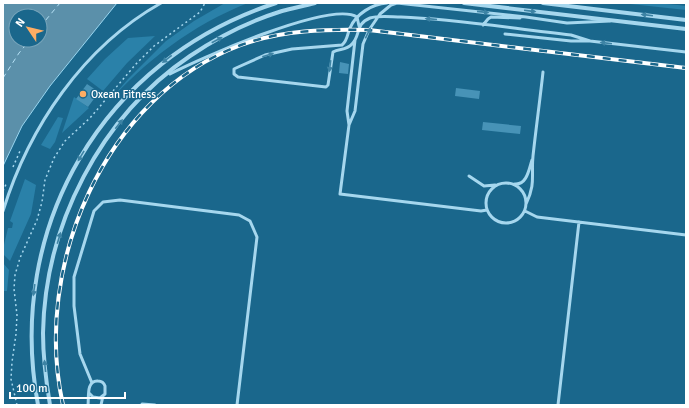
<svg xmlns="http://www.w3.org/2000/svg" width="689" height="408" font-family="Signika,sans-serif">
  <rect width="100%" height="100%" fill="#1a678c"/>
  <path fill="#2a81a9" d="M 225,3 L 248,3 C 192,25 145,61 105,106 L 128,79 L 166,41 L 194,21 Z
    M 621,3 C 643,3 664,3 686,6 L 686,10 Z
    M 155,36 L 127,63 L 103,91 L 87,79 L 105,59 L 128,38 Z
    M 74,97 L 89,108 L 62,133 Z
    M 58,117 L 63,118 L 55,142 L 50,149 L 41,145 Z
    M 25,179 L 36,185 L 31,214 L 10,261 L 3,254 L 3,249 L 8,228 L 12,228 L 13,223 L 10,221 Z
    M 3,263 L 9,270 L 7,291 L 3,291 Z"/>
  <path fill="#5b90aa" stroke="#99d6f0" fill-rule="evenodd" d="M 3,3 L 117,3 L 50,86 L 22,126 L 3,166 ZM 16,16 L 40,16 L 40,40 L 16,40 Z"/>
  <g fill="none" stroke-linecap="round" stroke-linejoin="round">
    <path stroke="#b6e2f6" stroke-width="1" stroke-dasharray="5 4" stroke-linecap="butt" d="M 40,27 L 60,3
      M 3,78 L 19,53 L 30,40"/>
  </g>
  <path fill="#4793b7" d="M 340,62 L 349,64 L 348,74 L 339,73 Z
    M 87,84 L 99,92 L 88,107 L 76,99 Z
    M 456,88 L 480,91 L 479,99 L 455,96 Z
    M 483,122 L 521,126 L 520,134 L 482,130 Z"/>
  <g fill="none" stroke-linecap="round" stroke-linejoin="round">
    <path stroke="#a6d7ee" stroke-width="1.5" stroke-dasharray="2 3" stroke-linecap="butt" d="M 13,167 L 20,151
      M 3,191 L 7,182
      M 17,405 L 11,379 L 12,362 L 16,334 L 17,315 L 14,289 L 15,275 L 20,258 L 37,220 L 42,202 L 45,180 L 54,158 L 65,141 L 90,118 L 136,64 L 154,46 L 200,12 L 205,3"/>
    <path stroke="#a6d7ee" stroke-width="3" d="M 387,3 C 372,4 356,14 350,28 C 347,34 348,40 342,45 L 292,49 L 265,55 L 236,68 L 234,69 L 234,74 L 238,77 L 326,87 L 328,85 L 333,52 C 339,48 346,51 352,44 C 361,35 355,24 370,18 C 379,15 392,17 401,17 C 458,19 515,29 571,35 L 590,41
      M 483,25 L 488,19 L 491,17 L 520,18
      M 505,34 L 571,41 L 590,41 L 686,52
      M 355,40 L 347,111 L 349,125 L 340,194 L 481,211 L 487,210
      M 170,74 C 199,59 331,0 357,17 L 359,26
      M 349,125 L 355,111 L 363,44 L 369,30 L 380,14 L 391,5 L 397,3 L 526,17 L 567,23 L 610,21
      M 469,176 L 484,186 L 495,185
      M486 203a20 20 0 1 1 40 0a20 20 0 1 1-40 0Z
      M 515,184 C 527,185 529,169 532,160
      M 526,204 C 536,184 531,175 533,156 C 536,128 540,100 543,72
      M 3,211 C 29,127 83,47 161,3
      M 525,211 L 537,217 L 686,235
      M 92,383 L 80,354 L 74,306 L 74,277 L 94,211 L 103,202 L 120,200 L 239,215 L 250,221 L 257,237 L 237,405
      M 88,405 C 89,398 86,380 98,381 C 102,381 104,383 105,386 L 105,394 L 100,398 L 93,397 L 89,393
      M 101,405 L 103,396
      M 142,405 L 142,404 L 155,405
      M 558,405 L 579,222"/>
    <path stroke="#a6d7ee" stroke-width="4" d="M 464,3 L 686,29
      M 543,3 L 686,20
      M 38,405 C 5,227 103,59 276,3
      M 50,405 C 46,381 43,357 43,333 C 45,225 100,117 190,56 C 218,37 250,21 282,11 C 293,8 304,6 315,3"/>
    <g stroke="#fff" stroke-width="4">
      <path id="rail" d="M 63,405 C 32,267 104,96 241,45 C 282,30 326,29 369,30 L 686,68"/>
    </g>
    <use href="#rail" stroke="#1a678c" stroke-width="2.5" stroke-dasharray="8" stroke-linecap="butt"/>
  </g>
  <defs><path id="oneway-solid" d="M-6-.8H1V-3.2L6.5 0L1 3.2V.8H-6Z"/></defs>
  <g fill="#3d83a4">
    <use href="#oneway-solid" transform="translate(530 11) rotate(7)"/>
    <use href="#oneway-solid" transform="translate(483 12) rotate(6)"/>
    <use href="#oneway-solid" transform="translate(647 15) rotate(-173)"/>
    <use href="#oneway-solid" transform="translate(431 19) rotate(-175)"/>
    <use href="#oneway-solid" transform="translate(368 33) rotate(-64)"/>
    <use href="#oneway-solid" transform="translate(217 40) rotate(-28)"/>
    <use href="#oneway-solid" transform="translate(606 43) rotate(-173)"/>
    <use href="#oneway-solid" transform="translate(268 55) rotate(-17)"/>
    <use href="#oneway-solid" transform="translate(167 59) rotate(142)"/>
    <use href="#oneway-solid" transform="translate(330 66) rotate(97)"/>
    <use href="#oneway-solid" transform="translate(119 124) rotate(-52)"/>
    <use href="#oneway-solid" transform="translate(81 156) rotate(121)"/>
    <use href="#oneway-solid" transform="translate(59 238) rotate(-73)"/>
    <use href="#oneway-solid" transform="translate(34 290) rotate(98)"/>
    <use href="#oneway-solid" transform="translate(45 366) rotate(-96)"/>
  </g>
  <circle fill="#ffad63" stroke="#1a678c" stroke-width="1.5" cx="83" cy="94" r="4"/>
  <g text-anchor="middle" stroke-width="3" stroke-linejoin="round" paint-order="stroke">
    <g font-size="11" fill="#fff" stroke="#1a678c" text-anchor="start">
      <text x="91" y="98">Oxean Fitness</text>
    </g>
  </g>
  <rect width="689" height="408" fill="none" stroke="#ffffff" stroke-width="8"/>
  <g transform="translate(28 28) rotate(305)"><circle r="19" fill="#1a678c" stroke="#76a4ba"/>
  <path d="M0-3L7 15L0 10L-7 15Z" fill="#ffad63"/>
  <text y="-6" font-size="11" font-weight="bold" text-anchor="middle" fill="#ffffff">N</text>
  </g>
  <path d="M10 392v6h115v-6" fill="none" stroke="#ffffff" stroke-width="2"/>
  <text x="16" y="392" font-size="12" fill="#ffffff" stroke="#1a678c" stroke-width="3" paint-order="stroke">100 m</text>
</svg>
